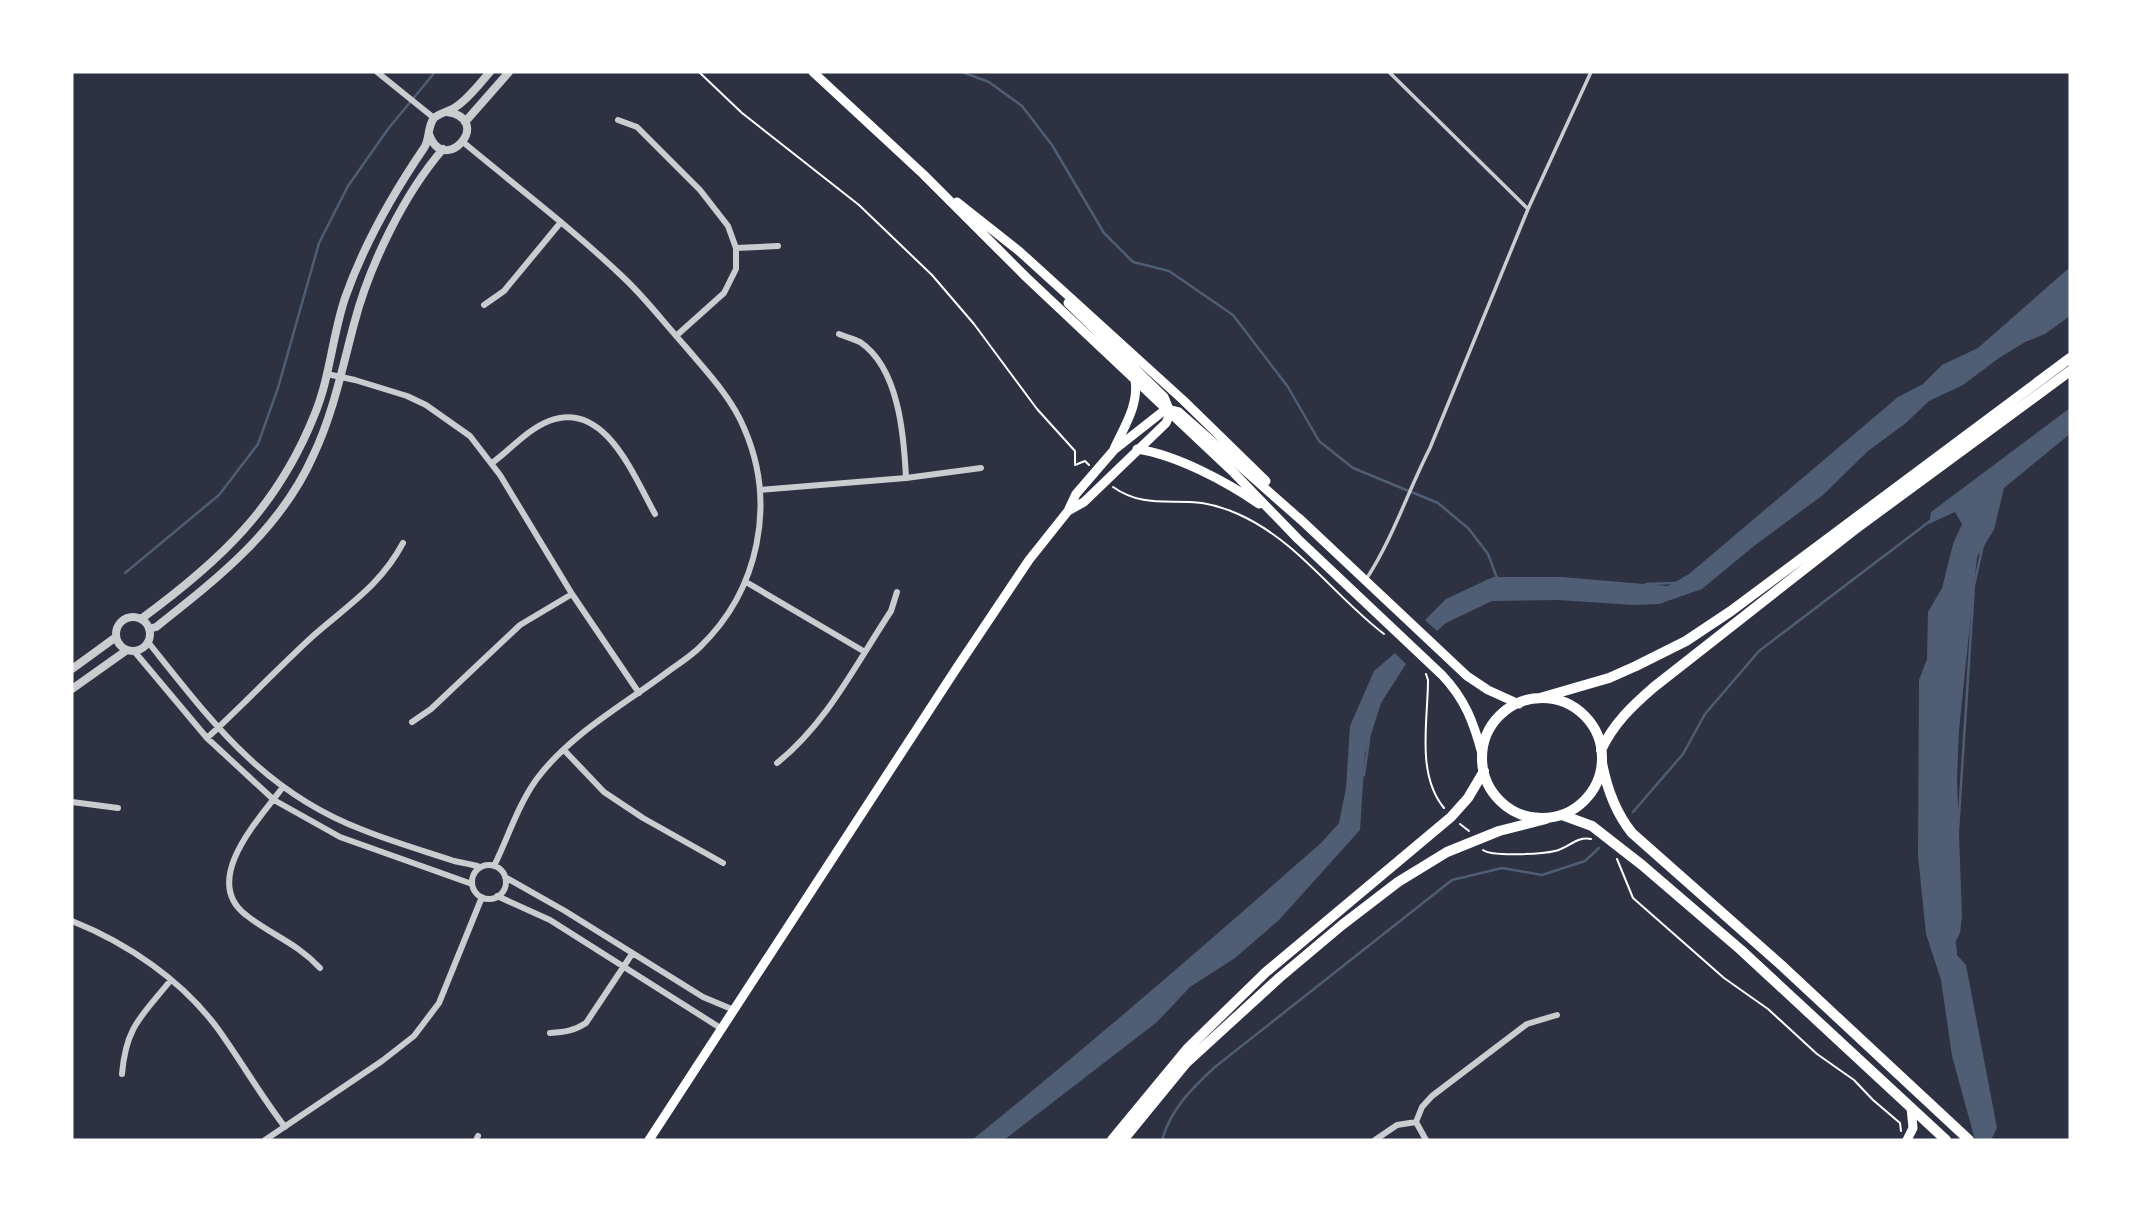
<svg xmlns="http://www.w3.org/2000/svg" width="2142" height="1212" font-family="'Playfair Display',serif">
  <rect width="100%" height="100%" fill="#2d3142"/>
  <path fill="#4f5d75" d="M 2070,267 L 2070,316 L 2045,334 L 2025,342 L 1999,358 L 1963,385 L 1929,401 L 1906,423 L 1868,451 L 1823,495 L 1754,546 L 1702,589 L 1659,604 L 1634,605 L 1558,600 L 1492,601 L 1446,623 L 1437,631 L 1425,620 L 1446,599 L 1493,577 L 1562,577 L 1668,586 L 1689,574 L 1898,397 L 1923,384 L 1942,365 L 1978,348 Z
    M 2070,408 L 2070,434 L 2004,488 L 1994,530 L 1977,557 L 1959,730 L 1957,779 L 1962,916 L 1960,933 L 1954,945 L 1957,955 L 1966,965 L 1997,1128 L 1991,1140 L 1975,1140 L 1952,1056 L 1941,980 L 1926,934 L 1918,856 L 1919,680 L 1927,659 L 1928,612 L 1942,588 L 1953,544 L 1962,524 L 1955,512 L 1929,524 L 1931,512 Z
    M 1395,653 L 1406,664 L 1381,703 L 1365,754 L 1360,830 L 1279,920 L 1235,958 L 1190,987 L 1157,1022 L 1004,1140 L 972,1140 C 1091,1044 1206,944 1321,843 L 1339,823 L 1346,788 L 1350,726 L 1374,671 Z"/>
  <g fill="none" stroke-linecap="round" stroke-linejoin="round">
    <path stroke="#4f5d75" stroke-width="2.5" d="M 962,72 L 989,82 L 1022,106 L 1052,145 L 1104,233 L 1133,262 L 1169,271 L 1233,315 L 1288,387 L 1319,441 L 1353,468 L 1438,503 L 1469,529 L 1488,554 L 1497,578
      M 125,573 L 219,495 L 258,444 L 278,388 L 319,243 L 348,186 L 388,129 L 435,72
      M 1646,584 L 1675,583
      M 1364,775 L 1369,740
      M 1633,812 L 1683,754 L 1705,714 L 1759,651 L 1930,521
      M 1958,831 L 1974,585 L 1983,545
      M 1954,939 L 1956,953
      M 1162,1140 C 1171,1109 1191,1089 1215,1067 L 1452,880 L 1502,868 L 1542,875 L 1585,861 L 1599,848"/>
    <path stroke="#fff" stroke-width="2" d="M 699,72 L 742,113 L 859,205 L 932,275 L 974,324 L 1037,409 L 1075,451 L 1075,465 L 1085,461 L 1089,465
      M 1113,487 C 1143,508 1169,499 1202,503 C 1215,505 1227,509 1238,514 C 1297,540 1334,596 1384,634
      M 1426,674 L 1428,680 C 1428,721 1416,774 1444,808
      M 1460,824 L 1469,831
      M 1483,850 C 1492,857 1542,854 1555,851 C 1569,848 1576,836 1591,839
      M 1617,859 L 1633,898 L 1724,978 L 1768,1009 L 1817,1054 L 1854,1080 L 1873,1100 L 1900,1123 L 1901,1131"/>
    <path stroke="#caccd0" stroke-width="3.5" d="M 1389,72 L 1528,209
      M 1367,578 C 1393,538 1408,491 1430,448 L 1528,209 L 1591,72"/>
    <path stroke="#caccd0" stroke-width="6" d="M 377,72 L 434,118
      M 618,120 L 637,127 L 700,190 L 728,226 L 736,248 L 736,269 L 724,293 L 676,336
      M 463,142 C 517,187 574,230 625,279 C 647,300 665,324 685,346 C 706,371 732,398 744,428 C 777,503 759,590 700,647 C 690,657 678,664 666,673 C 622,706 569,735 536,780 C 517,807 508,838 494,866
      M 736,248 L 778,246
      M 484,305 L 504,291 L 561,222
      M 839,334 C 846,337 854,339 860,342 C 899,368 904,436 906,478
      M 327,374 L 355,380 L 407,396 L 426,405 L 470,436 L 500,475 L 572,594 L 639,693
      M 492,463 C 510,450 528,429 549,421 C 605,399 634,477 655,514
      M 760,490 L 906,478 L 981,468
      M 746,582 L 865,652
      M 148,642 C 212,722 263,792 363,830 C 393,842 424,851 454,861 C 463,863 472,864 480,867
      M 134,651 L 207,738 L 274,800 L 340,837 L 472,884
      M 412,722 L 431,709 L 520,625 L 572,594
      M 207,738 C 243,705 277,669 313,636 C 348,605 380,586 403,543
      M 564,750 L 604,792 L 643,818 L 723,863
      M 777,763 C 827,723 856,664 891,611 L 897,592
      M 283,787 C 260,818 200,880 246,915 C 271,935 297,943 320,968
      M 72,802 L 118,808
      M472 882a17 17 0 1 1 34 0a17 17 0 1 1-34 0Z
      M 505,877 L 565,911 L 703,997 L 734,1010
      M 497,896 L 550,920 L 722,1029
      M 72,921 C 127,943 182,980 218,1029 C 241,1061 261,1096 285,1127
      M 550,1033 C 564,1032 574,1031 586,1023 L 632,954
      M 122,1074 C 126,1026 142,1016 170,981
      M 265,1140 L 382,1061 L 414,1036 L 439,1003 L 482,897
      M 476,1140 L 478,1136
      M 1375,1140 L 1397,1125 L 1416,1122
      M 1426,1140 L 1416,1122 L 1422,1107 L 1432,1096 L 1527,1024 L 1557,1015"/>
    <path stroke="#caccd0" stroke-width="8" d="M 465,122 L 509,72
      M 429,134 C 444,178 495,119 447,112
      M116 634a17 17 0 1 1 34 0a17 17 0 1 1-34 0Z
      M 141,619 C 220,561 277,508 314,416 C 330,378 332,337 345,298 C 364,244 392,195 424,148 C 430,139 427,127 434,118 C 440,112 450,112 457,106 C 469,98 480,83 490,72
      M 149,629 L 156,627 C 218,578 280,530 313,456 C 333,414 342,369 354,324 C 369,266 404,194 443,149
      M 72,669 L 116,637
      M 72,689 L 127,650"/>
    <path stroke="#fff" stroke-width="9" d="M 813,72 L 923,174 L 1026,277 L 1234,473 L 1298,539 L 1442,675 C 1465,699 1474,723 1482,754
      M 957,202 L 1019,251 L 1183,400 L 1266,481
      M 1068,303 L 1164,397 L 1170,412
      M 1114,449 C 1124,427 1139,405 1135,380
      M 1137,449 C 1177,455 1227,482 1259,504
      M 1068,511 L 1084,502 L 1166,423 L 1170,414
      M 1299,518 L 1467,676 L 1488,690 L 1519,704
      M 649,1140 L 956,669 L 1029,560 L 1068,511 L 1076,494 L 1114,450 L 1166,409 L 1179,412 L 1302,521
      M 1907,1140 L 1913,1128 L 1911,1107"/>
    <path stroke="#fff" stroke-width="10" d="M 1602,763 C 1607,789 1615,812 1632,833 L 1780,964 L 1969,1140
      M 1562,815 L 1592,826 L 1642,865 L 1741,950 L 1946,1140"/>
    <path stroke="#fff" stroke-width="10" d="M 1540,698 L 1609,678 L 1636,666 L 1686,641 L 1731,611 L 2070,358
      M1482 758a60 60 0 1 1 120 0a60 60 0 1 1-120 0Z
      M 1601,750 C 1614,723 1632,706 1654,687 L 1854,530 L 2070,371
      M 1112,1140 L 1188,1048 L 1266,972 L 1451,817 L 1468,798 L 1484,771
      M 1123,1140 L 1186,1063 L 1279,978 L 1342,925 L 1398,882 L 1447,852 L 1499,831 L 1546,819"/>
  </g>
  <rect width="2142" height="1212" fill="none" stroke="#ffffff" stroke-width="147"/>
</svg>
